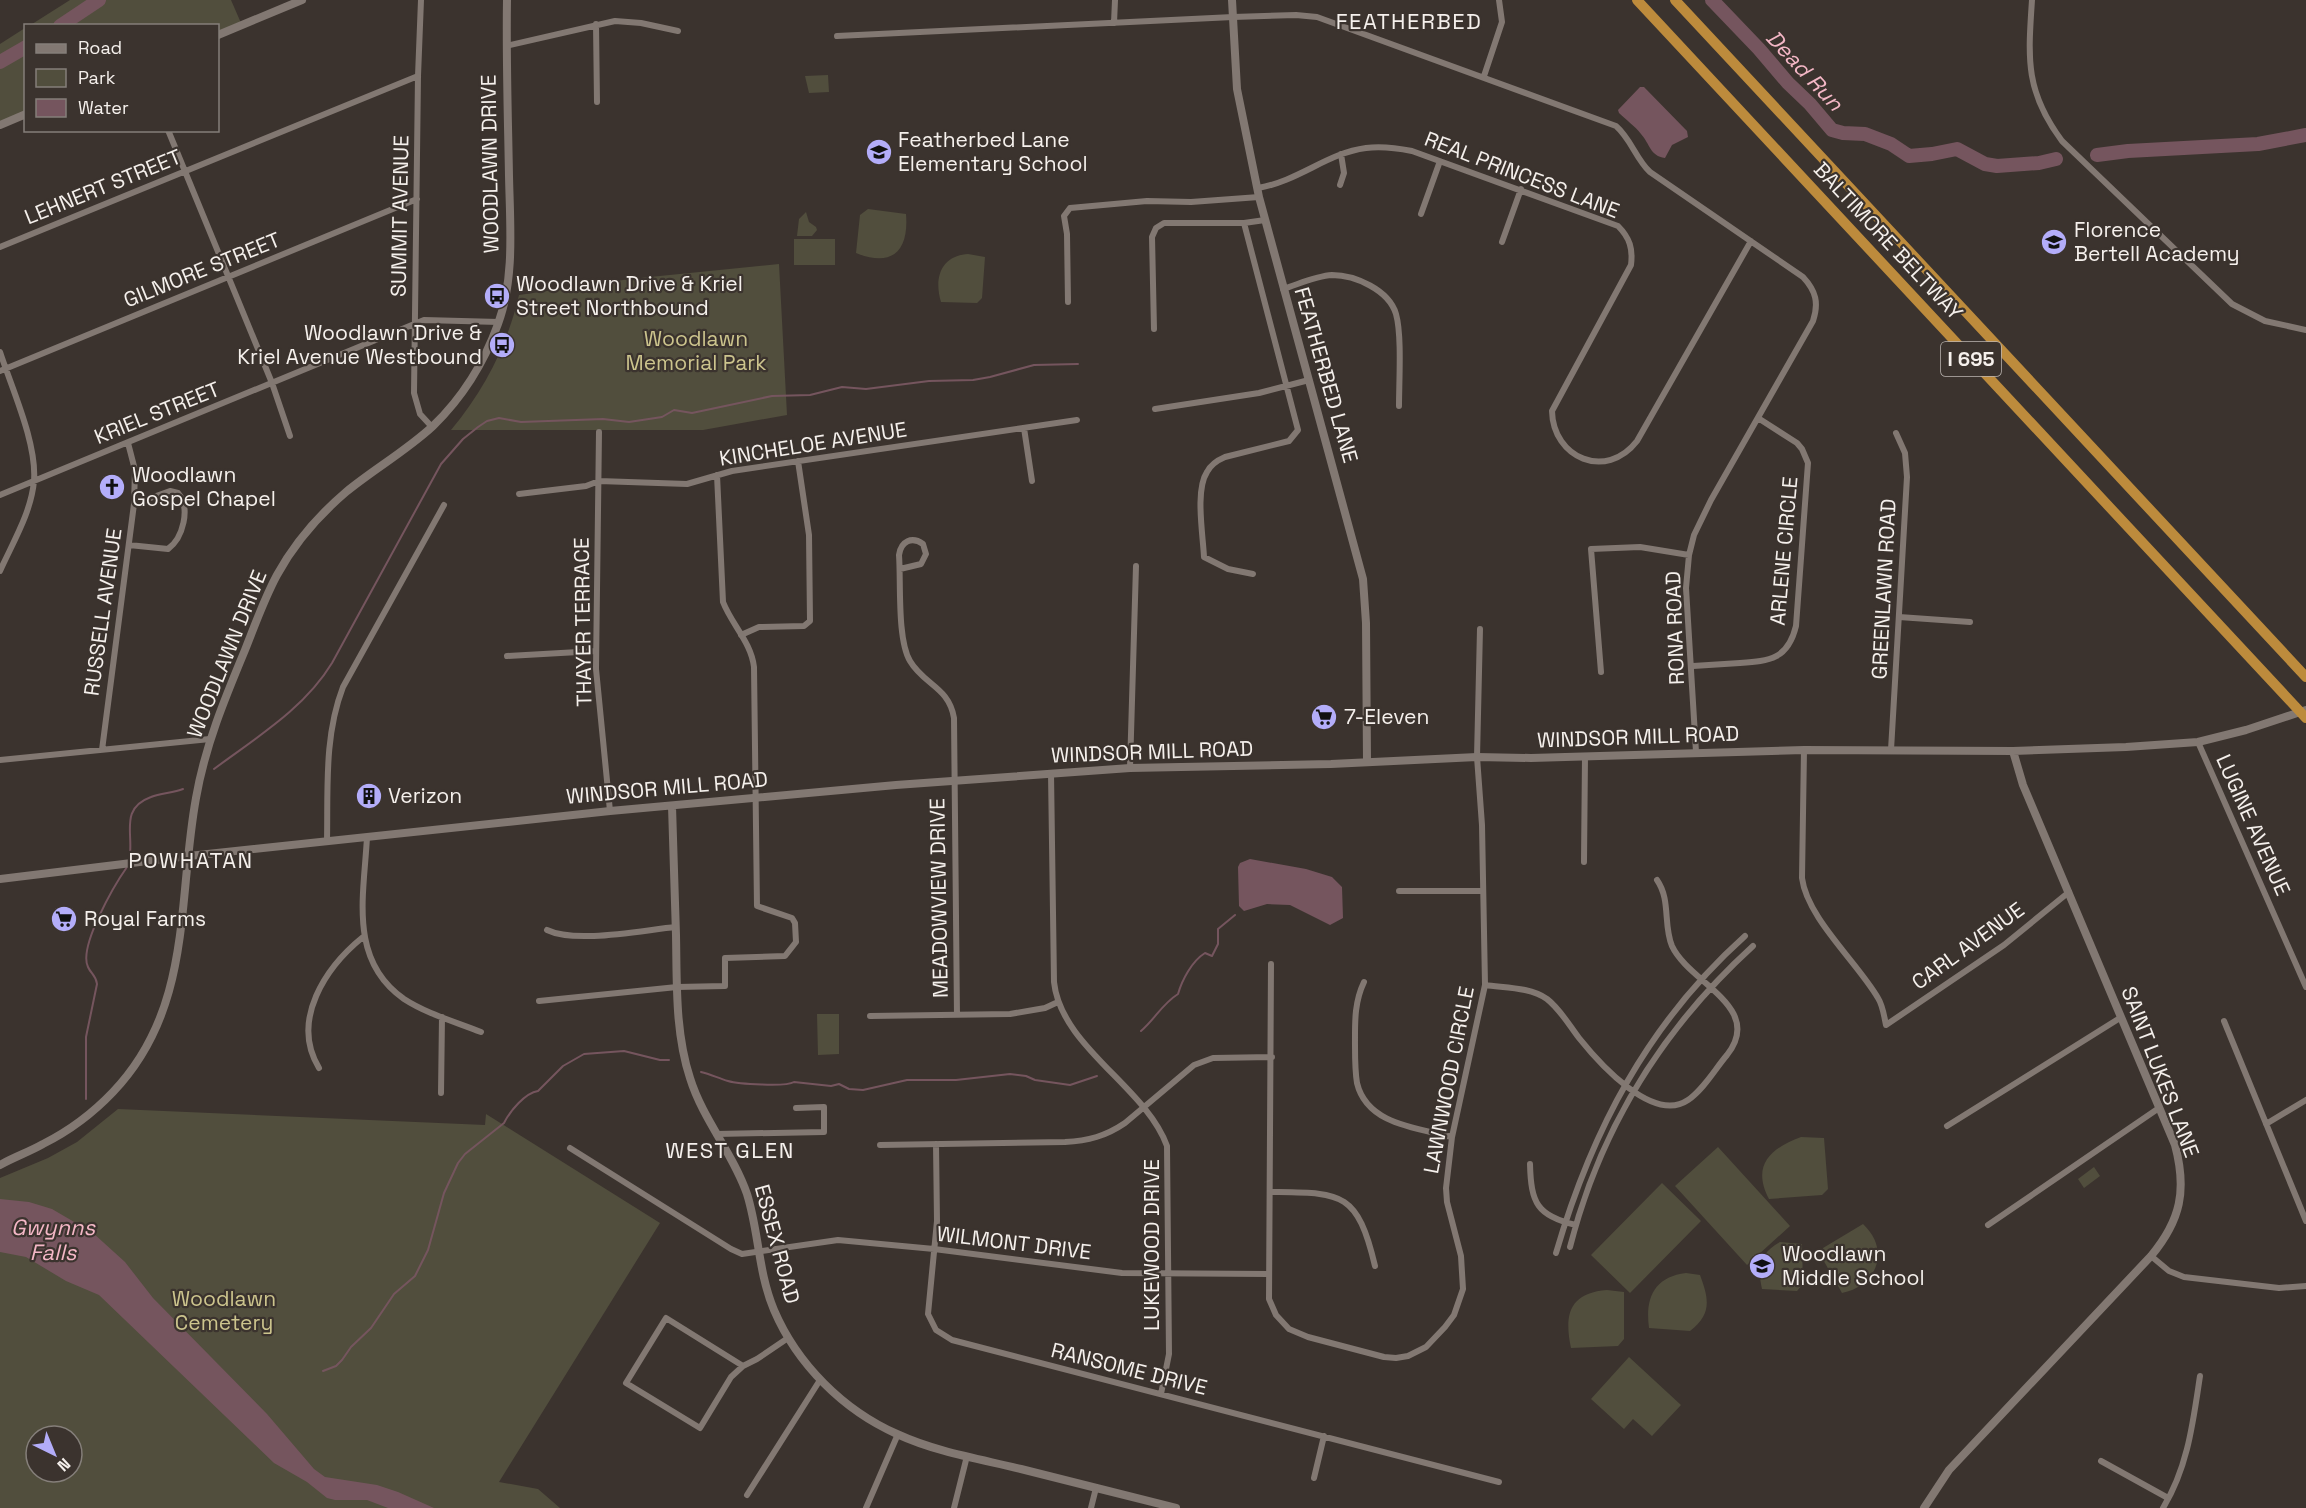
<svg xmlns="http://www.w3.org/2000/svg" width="2306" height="1508" font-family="'Space Grotesk',sans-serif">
  <rect width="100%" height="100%" fill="#3b332e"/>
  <path fill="#514e3d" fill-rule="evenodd" d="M 70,0 L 231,0 L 241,23 L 218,33 L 218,26 L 29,26 Z
    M 25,28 L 25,111 L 0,122 L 0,44 Z
    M 828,75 L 829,92 L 809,93 L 805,76 Z
    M 868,209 L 906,214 C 909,250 893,268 856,253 L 860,215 Z
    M 806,212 L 809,222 L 816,227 L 817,230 L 812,236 L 797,236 L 799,219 Z
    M 794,239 L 835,239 L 835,265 L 794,265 Z
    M 968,254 L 985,257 L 982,298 L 977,303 L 941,302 C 934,279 940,256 968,254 Z
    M 779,264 L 787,415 L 703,430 L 451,430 C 485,389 507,346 519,295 L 630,279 Z
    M 817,1014 L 839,1014 L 839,1054 L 818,1055 Z
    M 118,1109 L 485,1125 L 486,1114 L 660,1223 L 499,1482 L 538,1489 L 560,1508 L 0,1508 L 0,1178 L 48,1158 L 77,1142 ZM 36,1436 L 72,1436 L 72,1472 L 36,1472 Z
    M 1801,1137 L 1824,1138 L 1828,1189 L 1822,1195 L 1769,1199 C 1751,1165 1771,1148 1801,1137 Z
    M 1718,1147 L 1790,1226 L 1747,1265 L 1675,1186 Z
    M 2094,1167 L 2100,1176 L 2084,1188 L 2078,1179 Z
    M 1662,1183 L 1701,1221 L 1630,1293 L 1591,1255 Z
    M 1863,1224 C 1891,1250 1877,1286 1842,1293 L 1821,1256 L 1823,1248 Z
    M 1780,1242 L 1802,1244 L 1803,1284 L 1797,1291 L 1762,1289 C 1757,1267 1760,1253 1780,1242 Z
    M 1686,1273 L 1700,1275 C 1709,1299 1712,1314 1690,1331 L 1649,1328 C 1645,1298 1654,1277 1686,1273 Z
    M 1607,1290 L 1624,1292 L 1624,1339 L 1618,1346 L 1571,1348 C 1564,1315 1569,1293 1607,1290 Z
    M 1629,1357 L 1681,1405 L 1652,1436 L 1633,1419 L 1624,1429 L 1591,1399 Z"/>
  <path fill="#75555e" d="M 1640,87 L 1644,87 L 1687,131 L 1688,137 L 1672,145 L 1665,158 C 1650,156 1650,144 1641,134 C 1635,126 1626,120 1619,113 L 1618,110 Z
    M 1250,859 L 1306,869 L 1332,877 L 1342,887 L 1343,918 L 1330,925 L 1290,905 L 1267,904 L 1244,911 L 1239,906 L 1238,867 L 1240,863 Z
    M 0,1199 L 29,1202 L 52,1209 L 93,1233 L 125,1262 L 153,1298 L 267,1414 L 314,1469 L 325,1477 L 377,1485 L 398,1492 L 434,1508 L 388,1508 L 367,1500 L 335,1500 L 327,1498 L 307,1482 L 274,1463 L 99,1295 L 66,1281 L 26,1257 L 0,1252 Z"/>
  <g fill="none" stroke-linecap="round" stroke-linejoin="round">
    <path stroke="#75555e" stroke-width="2" d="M 214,769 C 257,737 304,709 332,663 L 441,464 L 463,439 L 478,427 L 487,421 L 499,418 L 521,422 L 603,419 L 629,422 L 662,417 L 674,410 L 692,413 L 772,396 L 810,395 L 842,387 L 866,389 L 929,381 L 973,380 L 990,377 L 1034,365 L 1078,364
      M 129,861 C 135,836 118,809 151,797 C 161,793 173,793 183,789
      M 1141,1031 C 1155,1019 1162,1004 1178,994 C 1182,980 1192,961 1205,953 L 1212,956 L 1218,944 L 1218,929 L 1235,915
      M 701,1072 C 710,1074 718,1078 728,1081 C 738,1084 786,1087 794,1082 L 831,1086 L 839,1084 L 849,1089 L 863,1090 L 907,1080 L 956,1080 L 1010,1074 L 1026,1076 L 1035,1080 L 1070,1085 L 1097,1076
      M 86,1099 L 86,1037 L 97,984 C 96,975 91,974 88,967 C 78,947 115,884 127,867
      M 323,1371 L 336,1366 L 342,1360 L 351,1347 L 371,1328 L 394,1294 L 415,1276 L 428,1250 L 444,1193 L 458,1163 L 465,1154 L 504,1123 C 510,1111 525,1093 538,1091 L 563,1066 L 584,1054 L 624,1051 L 660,1060 L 669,1060"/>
    <path stroke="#75555e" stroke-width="14" d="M 1712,0 L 1759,49 L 1788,83 L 1810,104 L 1832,130 L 1843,133 L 1865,134 L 1891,144 L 1909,156 L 1932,154 L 1957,149 L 1985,164 L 1997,166 L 2039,163 L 2056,159
      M 60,26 L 99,0
      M 0,62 L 26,47
      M 2097,155 L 2128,151 L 2258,144 L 2306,135"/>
    <path stroke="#827872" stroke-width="6" d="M 421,0 L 418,76 L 414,393 L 420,414 L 432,427
      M 2032,0 C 2028,59 2025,91 2062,141 L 2232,304 L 2265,321 L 2306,330
      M 1114,23 L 1115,0
      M 596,24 L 597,102
      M 837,36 L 1233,17 L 1296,15 L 1317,17 L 1616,126 C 1631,139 1636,159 1650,172 L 1803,277 C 1816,291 1819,303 1813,321 L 1711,500 L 1694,535 L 1689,555 L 1686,588 L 1696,752
      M 506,46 L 615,21 L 641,23 L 678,31
      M 1484,76 L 1502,22 L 1499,0
      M 168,130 L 272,383 L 290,436
      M 1340,185 L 1344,173 L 1341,154
      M 1258,188 C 1299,181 1327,153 1366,148 C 1381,146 1397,148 1412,151 L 1618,226 C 1630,238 1633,249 1631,265 L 1552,411 C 1553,458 1606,481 1637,441 L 1751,241
      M 1421,214 L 1440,161
      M 1244,223 L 1298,430 L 1289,441 L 1225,457 C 1218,460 1211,464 1207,472 C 1195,490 1203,535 1204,557 L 1228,569 L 1253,574
      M 1502,242 L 1521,189
      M 0,247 L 418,76
      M 1283,289 C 1299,284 1316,276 1332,275 C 1355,275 1389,290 1396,314 C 1402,335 1399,382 1399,406
      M 1068,302 L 1067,234 L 1064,216 L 1070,208 L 1147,201 L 1191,202 L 1259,197
      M 1154,329 L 1152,237 L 1156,228 L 1164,223 L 1244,223 L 1265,220
      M 0,352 C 12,389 37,443 34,481 C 31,513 13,542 0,571
      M 0,371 L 417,199
      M 1155,409 L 1259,393 L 1309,380
      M 1024,428 L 1032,481
      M 599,432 L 596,669 L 610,811
      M 519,494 L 586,486 L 599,481 L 687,484 L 732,471 L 1077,420
      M 0,495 L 424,320 L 499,322
      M 129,545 L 168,549 C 183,538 191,508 178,493 L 170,491 L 134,504
      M 900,569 L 921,564 L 926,554 L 923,544 C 912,536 901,541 899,555 C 901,582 897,639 910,661 C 924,685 949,687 954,718 L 957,1015
      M 1899,617 L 1970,622
      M 741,635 L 759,627 L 804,626 L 810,621 L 809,535 L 798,461
      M 507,656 L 596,651
      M 1693,666 C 1708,665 1724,664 1740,663 C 1770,661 1788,659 1796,626 L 1808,463 L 1802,449 L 1797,443 L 1758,418
      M 1601,672 L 1591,549 L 1640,547 L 1689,555
      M 2198,742 L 2306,987
      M 102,750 L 134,504 L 135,470 L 128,443
      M 1804,750 L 1802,878 C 1807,918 1858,963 1878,998 C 1883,1006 1884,1016 1886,1025 L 2004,945 L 2069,892
      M 1891,750 L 1907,477 L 1905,453 L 1896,433
      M 0,760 L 210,739
      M 1130,768 L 1136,566
      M 1051,773 L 1054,982 C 1061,1047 1146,1087 1167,1146 L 1169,1354 L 1161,1394
      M 367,837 C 364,895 348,960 404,999 C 427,1014 456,1022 481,1032
      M 327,841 C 328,790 324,736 343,687 L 444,505
      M 1584,862 L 1585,756
      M 1399,891 L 1483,891
      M 547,930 C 576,944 643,930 676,927
      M 1271,964 L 1269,1299 L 1276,1315 L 1289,1329 L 1308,1337 L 1384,1357 L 1396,1358 L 1408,1356 L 1426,1347 L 1445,1327 L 1454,1315 L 1463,1289 L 1461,1256 L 1447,1202 L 1446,1188 L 1452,1137 L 1485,985 L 1482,825 L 1477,757 L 1480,629
      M 1364,982 C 1354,1003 1355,1023 1355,1046 C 1355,1058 1355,1071 1357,1083 C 1367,1125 1418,1128 1452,1137
      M 1485,985 C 1505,988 1530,987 1547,999 C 1560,1009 1569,1025 1579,1038 C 1599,1063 1653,1124 1688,1100 C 1704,1089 1715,1069 1727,1055 C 1765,1007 1689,983 1672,946 C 1663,925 1671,900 1657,880
      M 539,1001 L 677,987 L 725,986 L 725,958 L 785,956 L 796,942 L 795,923 L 792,918 L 757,906 L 754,667 C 751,642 732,625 723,602 L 717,475
      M 870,1016 L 1010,1014 L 1045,1008 L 1058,1002
      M 2224,1021 L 2306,1221
      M 319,1068 C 290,1020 326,967 363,937
      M 441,1093 L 442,1017
      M 2266,1124 L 2306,1100
      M 1947,1126 L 2120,1018
      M 716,1134 L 824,1132 L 824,1107 L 796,1108
      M 936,1144 L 937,1221 L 928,1314 L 936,1330 L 952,1340 L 1499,1482
      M 880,1145 L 1065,1142 C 1088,1141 1106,1136 1125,1123 L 1194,1065 L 1213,1058 L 1272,1057
      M 570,1148 L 731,1249 L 742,1254 L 838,1240 L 934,1249 L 1122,1273 L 1268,1274
      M 1530,1164 C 1531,1203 1537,1216 1576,1225
      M 1270,1192 C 1341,1193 1357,1190 1375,1266
      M 1988,1225 L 2159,1108
      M 1570,1247 C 1600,1129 1663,1028 1753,946
      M 1556,1253 C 1592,1130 1648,1023 1745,936
      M 2151,1256 L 2169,1271 L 2184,1277 L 2279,1288 L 2306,1286
      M 743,1366 L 731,1377 L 700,1428 L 626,1383 L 666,1318 L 743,1366 L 757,1359 L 788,1338
      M 2101,1461 L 2168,1498
      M 1314,1478 L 1324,1436
      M 747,1495 L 820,1380
      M 866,1508 L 898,1434
      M 954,1508 L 967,1456
      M 1091,1508 L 1096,1488
      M 2163,1508 C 2188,1467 2193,1422 2200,1376"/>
    <path stroke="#827872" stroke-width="8" d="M 1232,0 L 1237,89 L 1259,197 L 1363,579 L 1366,623 L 1367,761
      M 218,35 L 302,0
      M 0,125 L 26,114
      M 672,806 C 673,849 675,892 676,935 C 677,983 675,1032 690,1078 C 703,1120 733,1153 747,1194 C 759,1232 758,1272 774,1310 C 797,1364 843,1410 897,1434 C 936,1452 980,1459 1021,1469 C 1073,1482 1124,1495 1176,1508
      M 0,879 L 189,856 L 610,811 L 896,785 L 1130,768 L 1331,764 L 1477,757 L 1531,758 L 1804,750 L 2013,751 L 2126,747 L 2198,742 L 2246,730 L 2306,710
      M 0,1165 C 14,1157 29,1152 43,1144 C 69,1131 93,1113 113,1092 C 193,1008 177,902 196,798 C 205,746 225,698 245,650 C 255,625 264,599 277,575 C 294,544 319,515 346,492 C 374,469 406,451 433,426 C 462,398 484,363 498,324 C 515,278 510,225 509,176 C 508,118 506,59 507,0
      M 1924,1508 L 1949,1470 L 2151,1256 C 2181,1220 2187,1190 2175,1145 L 2023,785 L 2013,751"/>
    <path stroke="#bd8b3c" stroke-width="10" d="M 1637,0 L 2306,718
      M 1675,0 L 2306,677"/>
  </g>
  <defs>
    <g id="school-disc" transform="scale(1.35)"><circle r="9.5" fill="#b3adf9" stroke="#3b332e"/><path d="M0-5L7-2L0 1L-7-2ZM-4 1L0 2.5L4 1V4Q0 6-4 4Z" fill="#111"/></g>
    <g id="bus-disc" transform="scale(1.35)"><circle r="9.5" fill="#b3adf9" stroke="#3b332e"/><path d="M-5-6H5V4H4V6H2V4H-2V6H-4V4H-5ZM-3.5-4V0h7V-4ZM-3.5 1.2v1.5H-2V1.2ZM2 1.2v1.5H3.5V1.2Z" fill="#111"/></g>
    <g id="church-disc" transform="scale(1.35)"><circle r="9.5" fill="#b3adf9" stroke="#3b332e"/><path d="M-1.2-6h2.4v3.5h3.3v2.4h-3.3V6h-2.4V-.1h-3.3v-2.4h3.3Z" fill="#111"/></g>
    <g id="supermarket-disc" transform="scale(1.35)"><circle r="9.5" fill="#b3adf9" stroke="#3b332e"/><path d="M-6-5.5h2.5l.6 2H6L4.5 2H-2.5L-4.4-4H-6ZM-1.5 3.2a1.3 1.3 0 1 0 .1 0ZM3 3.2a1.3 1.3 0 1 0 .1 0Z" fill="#111"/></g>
    <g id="building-disc" transform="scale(1.35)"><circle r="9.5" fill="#b3adf9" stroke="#3b332e"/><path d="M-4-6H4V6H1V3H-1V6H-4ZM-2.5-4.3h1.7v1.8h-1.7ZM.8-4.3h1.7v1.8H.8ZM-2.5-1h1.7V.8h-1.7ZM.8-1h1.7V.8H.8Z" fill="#111"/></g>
  </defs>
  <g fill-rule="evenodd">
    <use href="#school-disc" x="879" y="152"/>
    <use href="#school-disc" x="2054" y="242"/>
    <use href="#bus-disc" x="497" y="296"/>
    <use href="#bus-disc" x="502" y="345"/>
    <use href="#church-disc" x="112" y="487"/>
    <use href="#supermarket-disc" x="1324" y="717"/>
    <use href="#building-disc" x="369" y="796"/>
    <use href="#supermarket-disc" x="64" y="919"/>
    <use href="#school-disc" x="1762" y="1266"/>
  </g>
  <g text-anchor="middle" stroke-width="4.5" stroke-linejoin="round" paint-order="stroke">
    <rect fill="#3b332e" stroke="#bdb7b3" stroke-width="1.5" x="1941" y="342" width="60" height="34" rx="4.5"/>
    <g font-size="20" font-weight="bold" fill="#f5f0ec">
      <text x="1971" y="366">I 695</text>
    </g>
    <g font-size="21" fill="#f5f0ec" stroke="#3b332e" text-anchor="start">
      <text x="898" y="147">Featherbed Lane<tspan x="898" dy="24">Elementary School</tspan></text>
      <text x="2074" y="237">Florence<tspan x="2074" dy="24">Bertell Academy</tspan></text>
      <text x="516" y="291">Woodlawn Drive &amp; Kriel<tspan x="516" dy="24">Street Northbound</tspan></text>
      <text x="482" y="340" text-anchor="end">Woodlawn Drive &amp;<tspan x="482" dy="24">Kriel Avenue Westbound</tspan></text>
      <text x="132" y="482">Woodlawn<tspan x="132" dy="24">Gospel Chapel</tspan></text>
      <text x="1344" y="724">7-Eleven</text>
      <text x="388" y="803">Verizon</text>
      <text x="84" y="926">Royal Farms</text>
      <text x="1782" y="1261">Woodlawn<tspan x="1782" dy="24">Middle School</tspan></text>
    </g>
    <g font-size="21" fill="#f5f0ec" stroke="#3b332e">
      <text transform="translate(490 164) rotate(-91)" y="7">WOODLAWN DRIVE</text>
      <text transform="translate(1522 175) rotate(21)" y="7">REAL PRINCESS LANE</text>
      <text transform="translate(103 187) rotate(-22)" y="7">LEHNERT STREET</text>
      <text transform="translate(400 216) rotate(-89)" y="7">SUMMIT AVENUE</text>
      <text transform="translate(1888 241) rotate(47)" y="7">BALTIMORE BELTWAY</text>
      <text transform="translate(202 270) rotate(-22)" y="7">GILMORE STREET</text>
      <text transform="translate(1326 375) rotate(74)" y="7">FEATHERBED LANE</text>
      <text transform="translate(157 413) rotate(-22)" y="7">KRIEL STREET</text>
      <text transform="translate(813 444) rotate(-9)" y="7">KINCHELOE AVENUE</text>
      <text transform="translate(1784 551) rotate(-85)" y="7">ARLENE CIRCLE</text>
      <text transform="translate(1884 589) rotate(-87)" y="7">GREENLAWN ROAD</text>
      <text transform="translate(103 612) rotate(-82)" y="7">RUSSELL AVENUE</text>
      <text transform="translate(583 622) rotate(-91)" y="7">THAYER TERRACE</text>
      <text transform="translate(1675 628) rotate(-92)" y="7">RONA ROAD</text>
      <text transform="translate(227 654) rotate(-68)" y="7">WOODLAWN DRIVE</text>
      <text transform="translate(1638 737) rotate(-2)" y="7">WINDSOR MILL ROAD</text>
      <text transform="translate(1152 752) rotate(-2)" y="7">WINDSOR MILL ROAD</text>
      <text transform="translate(667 788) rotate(-5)" y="7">WINDSOR MILL ROAD</text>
      <text transform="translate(2253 825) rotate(66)" y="7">LUGINE AVENUE</text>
      <text transform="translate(939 898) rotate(-91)" y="7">MEADOWVIEW DRIVE</text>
      <text transform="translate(1968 946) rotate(-36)" y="7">CARL AVENUE</text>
      <text transform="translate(2160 1072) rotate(69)" y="7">SAINT LUKES LANE</text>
      <text transform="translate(1449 1080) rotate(-79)" y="7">LAWNWOOD CIRCLE</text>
      <text transform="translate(1014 1243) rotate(7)" y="7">WILMONT DRIVE</text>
      <text transform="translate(777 1244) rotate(75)" y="7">ESSEX ROAD</text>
      <text transform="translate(1152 1245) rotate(-90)" y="7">LUKEWOOD DRIVE</text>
      <text transform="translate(1129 1369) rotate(14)" y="7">RANSOME DRIVE</text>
    </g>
    <g font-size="21" fill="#ccc48d" stroke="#3b332e">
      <text x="696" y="346">Woodlawn<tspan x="696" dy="24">Memorial Park</tspan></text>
      <text x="224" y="1306">Woodlawn<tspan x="224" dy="24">Cemetery</tspan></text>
    </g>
    <g font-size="22" letter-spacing="1.5" fill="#f5f0ec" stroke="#3b332e">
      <text x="1409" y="29">FEATHERBED</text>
      <text x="191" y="868">POWHATAN</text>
      <text x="730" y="1158">WEST GLEN</text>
    </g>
    <g font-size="22" font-style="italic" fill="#f4b7c6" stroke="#3b332e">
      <text transform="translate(1805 70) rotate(47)" y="8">Dead Run</text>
      <text x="53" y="1235">Gwynns<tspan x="53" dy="25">Falls</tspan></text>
    </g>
  </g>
  <rect x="24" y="24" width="195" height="108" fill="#3b332e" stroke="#857f7a" stroke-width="1.5"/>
  <rect x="36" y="44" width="30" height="9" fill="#827872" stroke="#857f7a" stroke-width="1.5"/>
  <text x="78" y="54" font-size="18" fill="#f5f0ec">Road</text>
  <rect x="36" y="69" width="30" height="18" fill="#514e3d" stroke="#857f7a" stroke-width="1.5"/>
  <text x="78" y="84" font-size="18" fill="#f5f0ec">Park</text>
  <rect x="36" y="99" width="30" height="18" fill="#75555e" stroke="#857f7a" stroke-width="1.5"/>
  <text x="78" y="114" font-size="18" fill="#f5f0ec">Water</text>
  <g transform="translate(54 1454) rotate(137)"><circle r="28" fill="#3b332e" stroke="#857f7a" stroke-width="1.5"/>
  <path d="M0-4.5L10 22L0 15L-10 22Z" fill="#b3adf9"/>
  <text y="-9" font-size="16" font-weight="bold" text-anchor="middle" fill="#f5f0ec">N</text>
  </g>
</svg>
